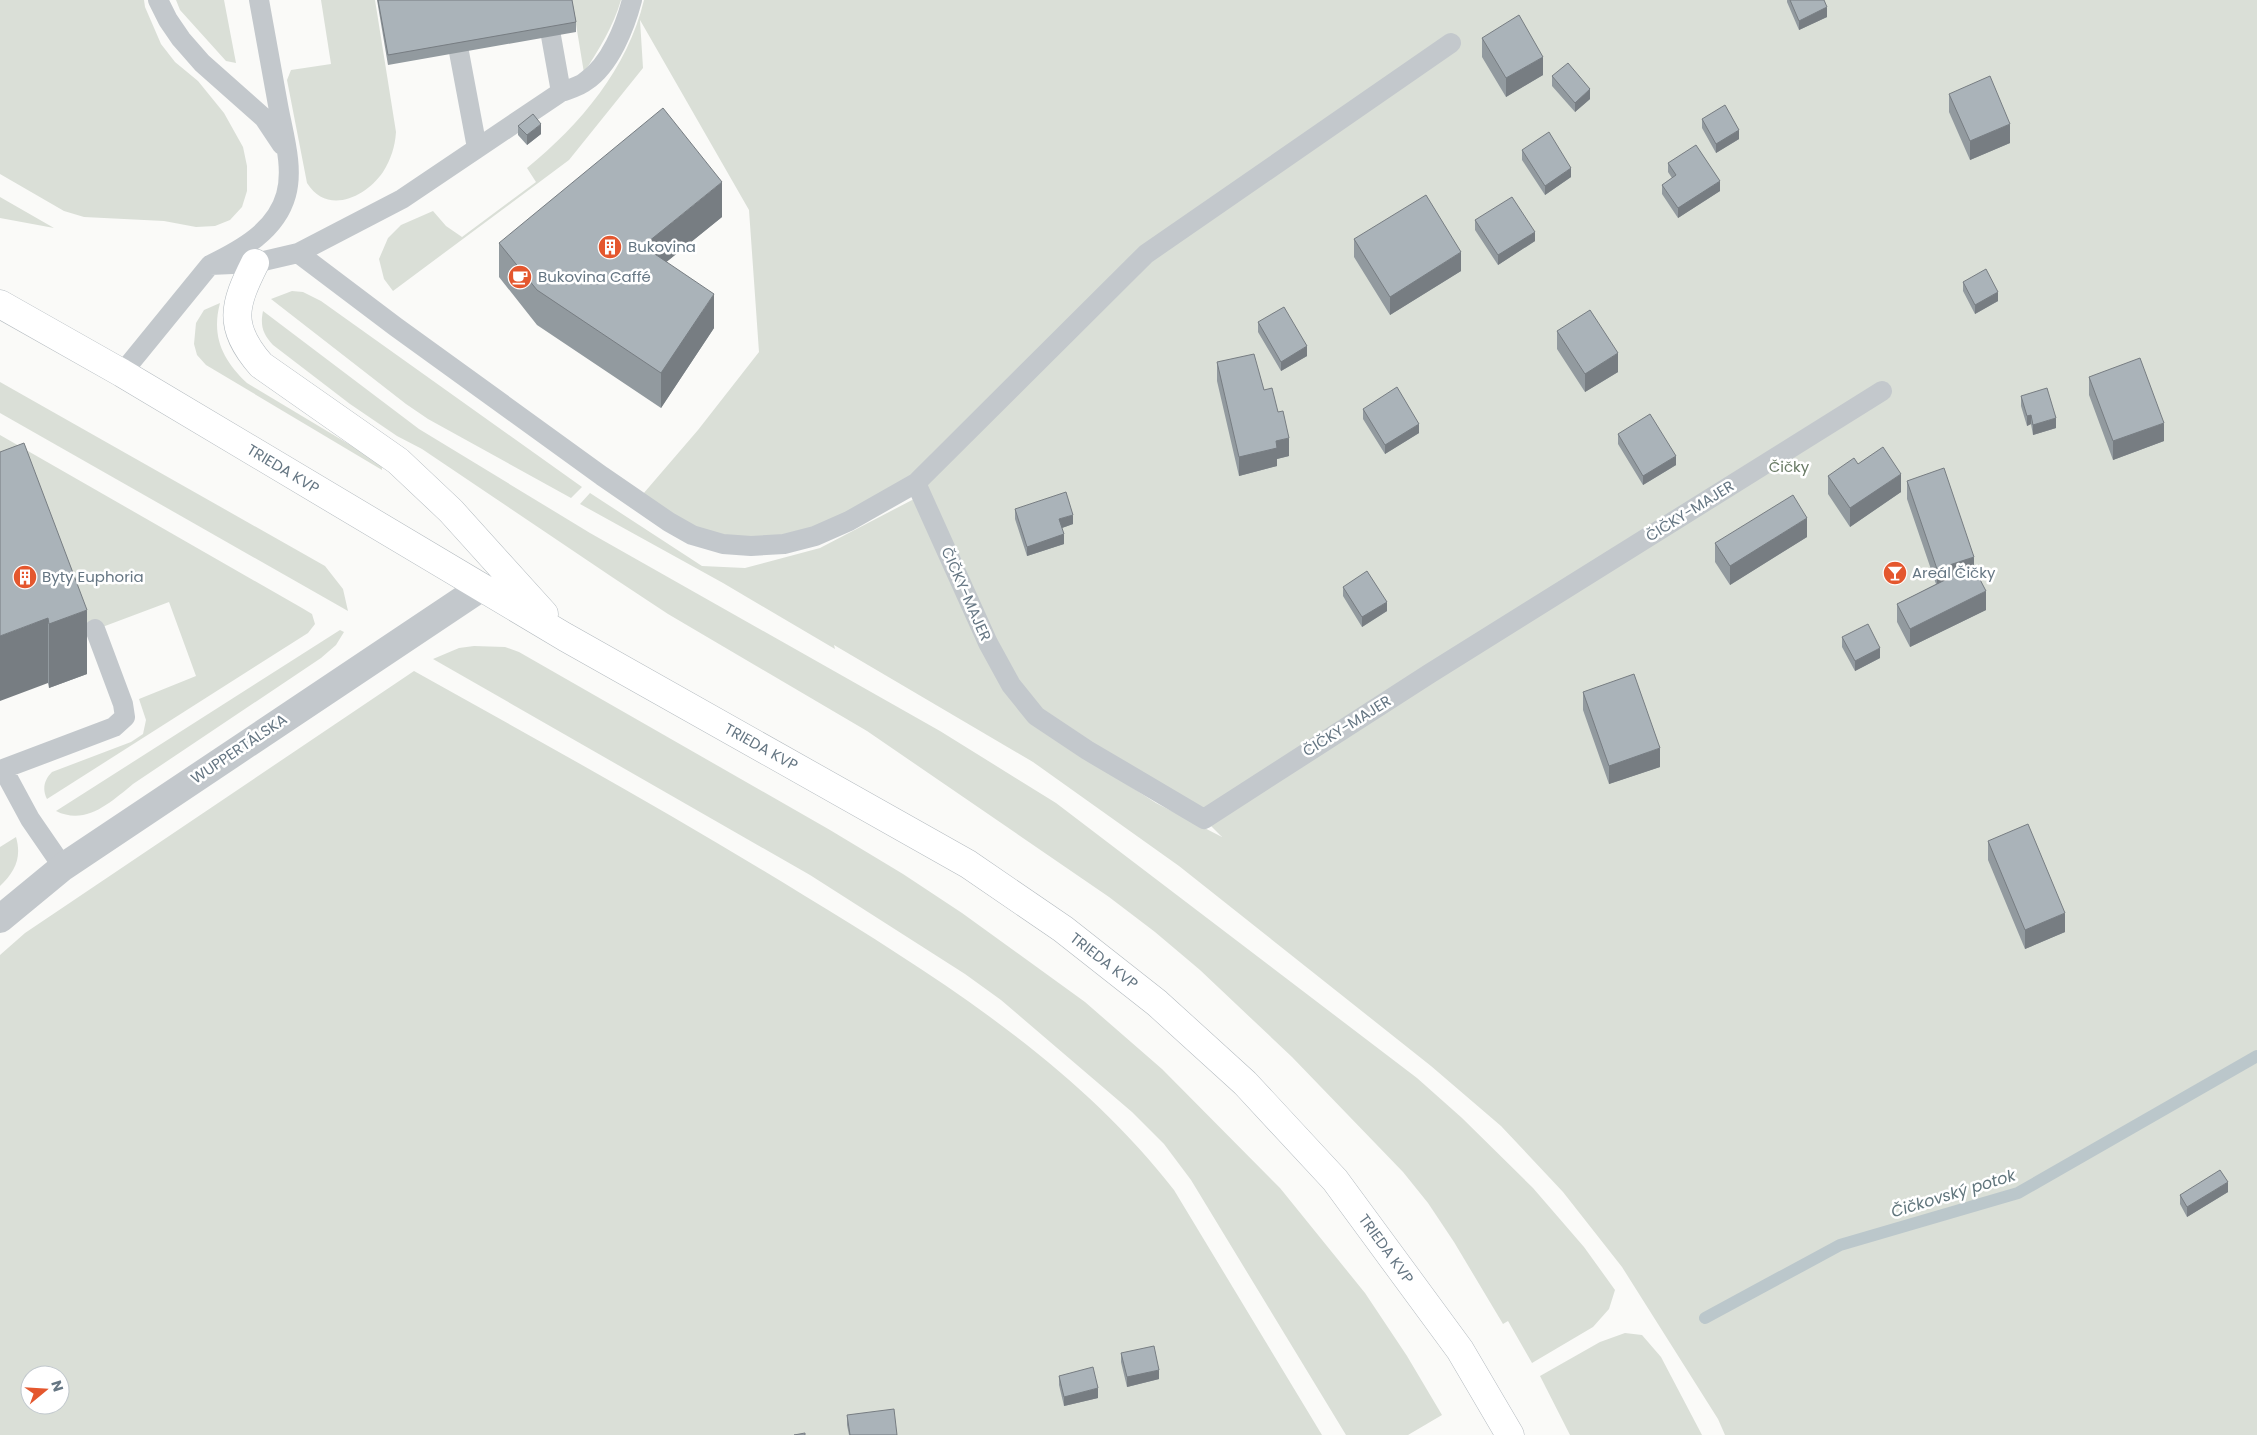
<svg xmlns="http://www.w3.org/2000/svg" width="2257" height="1435" font-family="Poppins,sans-serif">
  <rect width="100%" height="100%" fill="#fafaf8"/>
  <path fill="#dadfd7" fill-rule="evenodd" d="M 0,0 L 144,0 L 145,7 L 161,44 L 175,62 L 198,81 L 224,113 L 243,147 L 247,166 L 247,191 L 242,207 L 230,220 L 215,226 L 196,227 L 164,221 L 84,217 L 64,211 L 0,174 Z
    M 176,0 L 224,0 L 236,63 L 226,61 L 180,10 Z
    M 321,0 L 375,0 L 396,132 C 395,147 391,159 383,172 C 365,198 327,215 307,183 L 287,80 L 291,70 L 331,64 Z
    M 572,0 L 621,0 C 613,27 599,49 584,73 Z
    M 644,0 L 2257,0 L 2257,1435 L 1725,1435 L 1718,1419 L 1622,1267 L 1563,1192 L 1501,1126 L 1431,1066 L 1179,866 L 1033,762 L 834,645 L 835,649 L 723,583 L 580,504 L 590,493 L 702,566 L 745,568 L 820,548 L 914,499 L 1029,721 L 1156,803 L 1222,837 L 1204,819 L 1036,716 L 916,483 L 815,536 L 723,544 L 637,501 L 698,430 L 759,352 L 749,210 L 640,20 L 643,68 L 569,160 L 393,291 L 384,279 L 379,259 L 388,238 L 401,225 L 433,211 L 446,226 L 462,237 L 536,182 L 527,168 C 580,125 628,68 644,0 Z
    M 0,197 L 54,228 L 0,218 Z
    M 292,291 L 303,292 L 321,301 L 582,487 L 571,498 L 428,419 L 406,404 L 271,299 Z
    M 220,303 C 211,337 223,360 247,383 L 382,464 L 382,470 L 206,365 L 197,355 L 194,344 L 196,323 L 204,310 Z
    M 263,311 L 419,429 L 590,533 L 940,731 L 1056,803 L 1417,1078 L 1462,1118 L 1533,1188 L 1584,1247 L 1615,1290 L 1609,1309 L 1593,1327 L 1532,1363 L 1508,1321 L 1503,1324 L 1454,1242 L 1428,1203 L 1403,1172 L 1292,1057 L 1200,970 L 1155,932 L 1109,897 L 867,731 L 668,614 L 612,577 L 422,449 L 397,436 L 350,404 L 273,345 C 263,334 260,326 263,311 Z
    M 0,382 L 325,566 L 343,589 L 348,611 L 0,413 Z
    M 0,435 L 302,608 L 312,614 L 315,624 L 308,633 L 47,799 C 42,789 44,780 52,772 L 131,742 L 143,734 L 146,720 L 139,699 L 196,676 L 169,602 L 73,638 L 0,477 Z
    M 340,630 L 344,632 L 336,645 L 321,658 L 133,784 C 111,802 86,826 56,811 Z
    M 474,646 L 505,647 L 519,652 L 830,830 L 903,874 L 962,913 L 1085,1002 L 1162,1069 L 1280,1188 L 1365,1293 L 1407,1356 L 1442,1415 L 1408,1435 L 1346,1435 L 1191,1180 L 1164,1144 L 1132,1112 L 1001,1000 L 965,974 L 810,875 L 433,659 L 459,648 Z
    M 414,671 C 545,744 677,817 805,896 C 938,977 1078,1066 1174,1190 L 1322,1435 L 0,1435 L 0,955 L 25,933 ZM 30,1375 L 60,1375 L 60,1405 L 30,1405 Z
    M 16,837 C 22,858 15,872 0,886 L 0,847 Z
    M 1625,1333 L 1642,1335 L 1661,1357 L 1702,1435 L 1570,1435 L 1540,1376 L 1600,1342 Z"/>
  <g fill="none" stroke-linecap="round" stroke-linejoin="round">
    <path stroke="#bbc7cb" stroke-width="12" d="M 1705,1318 L 1840,1245 L 2018,1193 L 2257,1056"/>
    <g stroke="#b3babf" stroke-width="29">
      <path id="secondary" d="M 255,263 C 234,305 227,326 261,365 L 398,461 L 451,511 L 544,614
        M 0,304 L 122,373 L 565,637 L 968,864 L 1063,929 L 1157,1003 L 1245,1083 L 1335,1180 L 1460,1350 L 1510,1435"/>
    </g>
    <path stroke="#c3c8cc" stroke-width="20" d="M 158,0 L 168,20 L 181,39 L 202,63 L 264,118 L 282,145
      M 259,0 C 265,35 272,70 278,105 C 283,133 294,167 286,195 C 276,231 241,250 210,265 L 255,263 L 298,253 L 402,199 L 561,92 C 569,89 579,87 586,81 C 610,65 625,27 632,0
      M 551,36 L 561,92
      M 459,52 L 477,148
      M 298,253 L 396,327 L 602,476 L 669,522 L 692,535 L 723,544 L 751,546 L 784,544 L 815,536 L 849,521 L 916,483 L 1146,254 L 1451,43
      M 122,373 L 210,265
      M 916,483 L 988,643 L 1011,685 L 1036,716 L 1087,750 L 1204,819 L 1429,674 L 1882,391
      M 3,769 L 114,727 L 125,717 L 123,704 L 95,629
      M 0,770 L 3,769 L 30,819 L 63,867"/>
    <path stroke="#c3c8cc" stroke-width="28" d="M 0,919 L 63,867 L 482,587"/>
    <use href="#secondary" stroke="#fff" stroke-width="28"/>
  </g>
  <path fill="#929a9f" d="M 377,0 L 572,0 L 576,22 L 576,32 L 388,65 Z
    M 1787,0 L 1824,0 L 1827,17 L 1799,30 L 1787,2 Z
    M 1482,38 L 1543,75 L 1506,97 L 1482,57 Z
    M 1552,76 L 1590,99 L 1575,112 L 1552,86 Z
    M 1949,94 L 2010,143 L 1970,160 L 1949,112 Z
    M 1702,119 L 1739,139 L 1716,153 L 1702,128 Z
    M 518,126 L 541,134 L 527,145 L 518,135 Z
    M 1522,150 L 1571,177 L 1545,195 L 1522,160 Z
    M 1668,163 L 1720,191 L 1678,218 L 1662,194 L 1662,185 L 1672,178 L 1668,172 Z
    M 722,217 L 666,262 L 714,328 L 661,408 L 537,325 L 499,277 L 499,243 Z
    M 1475,220 L 1535,241 L 1498,265 L 1475,230 Z
    M 1354,239 L 1461,271 L 1390,315 L 1354,257 Z
    M 1963,282 L 1998,301 L 1975,314 L 1963,291 Z
    M 1258,322 L 1307,356 L 1281,371 L 1258,332 Z
    M 1557,331 L 1618,372 L 1585,392 L 1557,349 Z
    M 1217,362 L 1264,390 L 1289,456 L 1277,459 L 1277,466 L 1239,476 L 1217,381 Z
    M 2089,377 L 2164,441 L 2113,460 L 2089,395 Z
    M 2021,396 L 2056,428 L 2033,435 L 2031,424 L 2027,426 L 2021,406 Z
    M 1363,409 L 1419,433 L 1385,454 L 1363,419 Z
    M 1618,434 L 1676,465 L 1643,485 L 1618,444 Z
    M 0,452 L 87,674 L 49,688 L 48,683 Z
    M 1858,464 L 1901,492 L 1850,527 L 1828,494 L 1828,476 Z
    M 1907,481 L 1974,567 L 1986,610 L 1910,647 L 1897,622 L 1897,604 L 1936,584 L 1907,499 Z
    M 1015,509 L 1073,524 L 1062,528 L 1064,544 L 1027,556 L 1015,519 Z
    M 1807,537 L 1730,585 L 1715,562 L 1715,543 Z
    M 1343,587 L 1387,611 L 1362,627 L 1343,596 Z
    M 1842,637 L 1880,658 L 1855,671 L 1842,647 Z
    M 1583,692 L 1660,767 L 1609,784 L 1583,710 Z
    M 1988,841 L 2065,932 L 2025,949 L 1988,860 Z
    M 2228,1192 L 2187,1217 L 2180,1204 L 2180,1195 Z
    M 1121,1353 L 1159,1379 L 1127,1387 L 1121,1362 Z
    M 1059,1376 L 1098,1398 L 1064,1406 L 1059,1385 Z
    M 847,1415 L 897,1435 L 849,1435 L 847,1425 Z"/>
  <path fill="#777d82" d="M 1827,7 L 1827,17 L 1799,30 L 1799,21 Z
    M 1543,57 L 1543,75 L 1506,97 L 1506,78 Z
    M 1590,89 L 1590,99 L 1575,112 L 1575,103 Z
    M 541,124 L 541,134 L 527,145 L 527,135 Z
    M 2010,124 L 2010,143 L 1970,160 L 1970,141 Z
    M 1739,130 L 1739,139 L 1716,153 L 1716,144 Z
    M 1571,168 L 1571,177 L 1545,195 L 1545,186 Z
    M 1720,181 L 1720,191 L 1678,218 L 1678,208 Z
    M 722,182 L 722,217 L 643,281 L 643,246 Z
    M 1535,232 L 1535,241 L 1498,265 L 1498,255 Z
    M 1461,252 L 1461,271 L 1390,315 L 1390,297 Z
    M 1998,292 L 1998,301 L 1975,314 L 1975,305 Z
    M 714,294 L 714,328 L 661,408 L 661,373 Z
    M 1307,346 L 1307,356 L 1281,371 L 1281,362 Z
    M 1618,353 L 1618,372 L 1585,392 L 1585,374 Z
    M 2031,415 L 2031,424 L 2027,426 L 2027,416 Z
    M 2056,418 L 2056,428 L 2033,435 L 2033,425 Z
    M 2164,423 L 2164,441 L 2113,460 L 2113,441 Z
    M 1419,424 L 1419,433 L 1385,454 L 1385,445 Z
    M 1289,438 L 1289,456 L 1277,459 L 1277,466 L 1239,476 L 1239,457 L 1276,441 Z
    M 1676,456 L 1676,465 L 1643,485 L 1643,476 Z
    M 1901,474 L 1901,492 L 1850,527 L 1850,508 Z
    M 1073,515 L 1073,524 L 1059,529 L 1059,519 Z
    M 1807,518 L 1807,537 L 1730,585 L 1730,566 Z
    M 1064,534 L 1064,544 L 1027,556 L 1027,547 Z
    M 1974,557 L 1974,576 L 1937,588 L 1937,569 Z
    M 1986,591 L 1986,610 L 1910,647 L 1910,629 Z
    M 1387,602 L 1387,611 L 1362,627 L 1362,617 Z
    M 87,610 L 87,674 L 49,688 L 49,624 Z
    M 48,618 L 48,683 L 0,701 L 0,636 Z
    M 1880,648 L 1880,658 L 1855,671 L 1855,661 Z
    M 1660,748 L 1660,767 L 1609,784 L 1609,766 Z
    M 2065,913 L 2065,932 L 2025,949 L 2025,930 Z
    M 2228,1182 L 2228,1192 L 2187,1217 L 2187,1207 Z
    M 1159,1370 L 1159,1379 L 1127,1387 L 1127,1377 Z
    M 1098,1388 L 1098,1398 L 1064,1406 L 1064,1397 Z"/>
  <path fill="#aab3b9" stroke="#777d82" d="M 378,0 L 572,0 L 576,22 L 388,55 Z
    M 1790,0 L 1824,0 L 1827,7 L 1799,21 Z
    M 1519,15 L 1543,57 L 1506,78 L 1482,38 Z
    M 1568,63 L 1590,89 L 1575,103 L 1552,76 Z
    M 1990,76 L 2010,124 L 1970,141 L 1949,94 Z
    M 1725,105 L 1739,130 L 1716,144 L 1702,119 Z
    M 663,108 L 722,182 L 643,246 L 714,294 L 661,373 L 537,290 L 499,243 Z
    M 533,114 L 541,124 L 527,135 L 518,126 Z
    M 1549,132 L 1571,168 L 1545,186 L 1522,150 Z
    M 1696,145 L 1720,181 L 1678,208 L 1662,185 L 1676,175 L 1668,163 Z
    M 1426,195 L 1461,252 L 1390,297 L 1354,239 Z
    M 1512,197 L 1535,232 L 1498,255 L 1475,220 Z
    M 1986,269 L 1998,292 L 1975,305 L 1963,282 Z
    M 1284,307 L 1307,346 L 1281,362 L 1258,322 Z
    M 1590,310 L 1618,353 L 1585,374 L 1557,331 Z
    M 1254,354 L 1264,390 L 1272,388 L 1278,412 L 1283,411 L 1289,438 L 1276,441 L 1277,448 L 1239,457 L 1217,362 Z
    M 2140,358 L 2164,423 L 2113,441 L 2089,377 Z
    M 1397,387 L 1419,424 L 1385,445 L 1363,409 Z
    M 2047,388 L 2056,418 L 2033,425 L 2031,415 L 2027,416 L 2021,396 Z
    M 1650,414 L 1676,456 L 1643,476 L 1618,434 Z
    M 24,443 L 87,610 L 49,624 L 48,618 L 0,636 L 0,452 Z
    M 1883,447 L 1901,474 L 1850,508 L 1828,476 L 1854,458 L 1858,464 Z
    M 1944,468 L 1974,557 L 1937,569 L 1907,481 Z
    M 1066,492 L 1073,515 L 1059,519 L 1064,534 L 1027,547 L 1015,509 Z
    M 1793,495 L 1807,518 L 1730,566 L 1715,543 Z
    M 1973,566 L 1986,591 L 1910,629 L 1897,604 Z
    M 1367,571 L 1387,602 L 1362,617 L 1343,587 Z
    M 1868,624 L 1880,648 L 1855,661 L 1842,637 Z
    M 1634,674 L 1660,748 L 1609,766 L 1583,692 Z
    M 2028,824 L 2065,913 L 2025,930 L 1988,841 Z
    M 2220,1170 L 2228,1182 L 2187,1207 L 2180,1195 Z
    M 1154,1346 L 1159,1370 L 1127,1377 L 1121,1353 Z
    M 1093,1367 L 1098,1388 L 1064,1397 L 1059,1376 Z
    M 894,1409 L 897,1435 L 850,1435 L 847,1415 Z
    M 805,1433 L 805,1435 L 794,1435 Z"/>
  <defs>
    <g id="building-disc" transform="scale(1.25)"><circle r="9.5" fill="#e4572e" stroke="#fff"/><path d="M-4-6H4V6H1V3H-1V6H-4ZM-2.5-4.3h1.7v1.8h-1.7ZM.8-4.3h1.7v1.8H.8ZM-2.5-1h1.7V.8h-1.7ZM.8-1h1.7V.8H.8Z" fill="#fff"/></g>
    <g id="cafe-disc" transform="scale(1.25)"><circle r="9.5" fill="#e4572e" stroke="#fff"/><path d="M-5.5-4.5H6V0H3Q3 3.5 0 3.5H-2.5Q-5.5 3.5-5.5 0ZM3-3.2v2h1.7v-2ZM-6 4.5H4V6H-6Z" fill="#fff"/></g>
    <g id="bar-disc" transform="scale(1.25)"><circle r="9.5" fill="#e4572e" stroke="#fff"/><path d="M-6-5H6L.8 .8V4.5H3.5V6h-7V4.5H-.8V.8Z" fill="#fff"/></g>
  </defs>
  <g fill-rule="evenodd">
    <use href="#building-disc" x="610" y="247"/>
    <use href="#cafe-disc" x="520" y="277"/>
    <use href="#bar-disc" x="1895" y="573"/>
    <use href="#building-disc" x="25" y="577"/>
  </g>
  <g text-anchor="middle" stroke-width="5" stroke-linejoin="round" paint-order="stroke">
    <g font-size="15" fill="#657683" stroke="#fff" text-anchor="start">
      <text x="628" y="252">Bukovina</text>
      <text x="538" y="282">Bukovina Caffé</text>
      <text x="1912" y="578">Areál Čičky</text>
      <text x="42" y="582">Byty Euphoria</text>
    </g>
    <g font-size="15" fill="#687a64" stroke="#fff">
      <text x="1789" y="472">Čičky</text>
    </g>
    <g font-size="15" fill="#657683" stroke="#fff">
      <text transform="translate(283 469) rotate(31)" y="5">TRIEDA KVP</text>
      <text transform="translate(1690 511) rotate(-32)" y="5">ČIČKY-MAJER</text>
      <text transform="translate(966 594) rotate(66)" y="5">ČIČKY-MAJER</text>
      <text transform="translate(1347 726) rotate(-32)" y="5">ČIČKY-MAJER</text>
      <text transform="translate(761 747) rotate(29)" y="5">TRIEDA KVP</text>
      <text transform="translate(239 749) rotate(-34)" y="5">WUPPERTÁLSKA</text>
      <text transform="translate(1104 961) rotate(38)" y="5">TRIEDA KVP</text>
      <text transform="translate(1386 1249) rotate(54)" y="5">TRIEDA KVP</text>
    </g>
    <g font-size="16" font-style="italic" fill="#60757c" stroke="#fff">
      <text transform="translate(1953 1193) rotate(-17)" y="6">Čičkovský potok</text>
    </g>
  </g>
  <g transform="translate(45 1390) rotate(72)"><circle r="24" fill="#ffffff" stroke="#c1c8cd"/>
  <path d="M0-4L9 19L0 12L-9 19Z" fill="#e4572e"/>
  <text y="-8" font-size="14" font-weight="bold" text-anchor="middle" fill="#657683">N</text>
  </g>
</svg>
